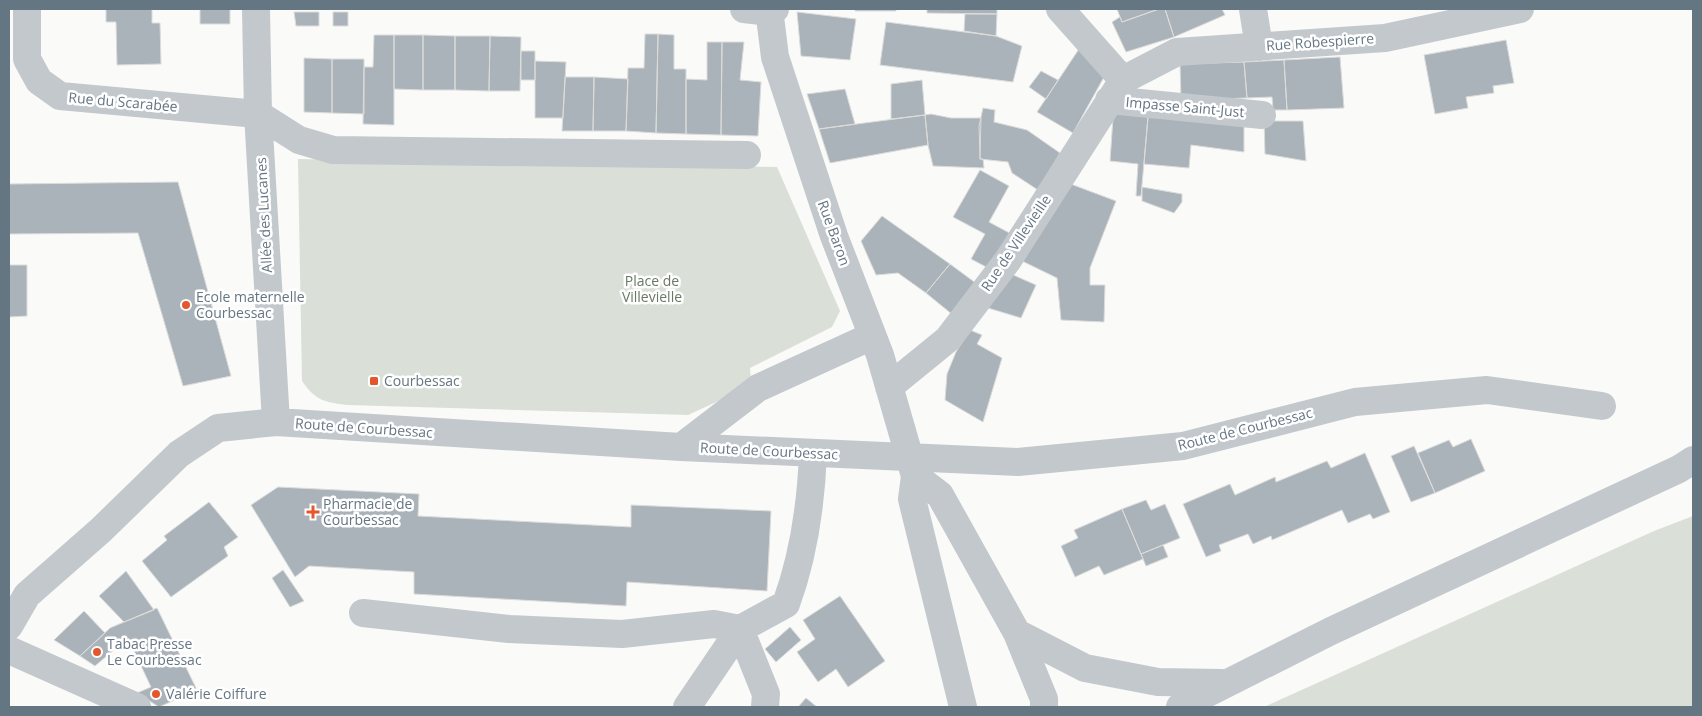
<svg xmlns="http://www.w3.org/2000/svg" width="1702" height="716" font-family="'Open Sans',sans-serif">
  <rect width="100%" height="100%" fill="#fafaf8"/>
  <path fill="#dadfd7" d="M 298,159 L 777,167 L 840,311 L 832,327 L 750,368 L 751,381 L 727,397 L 688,415 L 348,405 C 324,402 316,401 302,381 Z
    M 1693,516 L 1693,707 L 1264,707 L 1654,531 Z"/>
  <path fill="#aab3b9" stroke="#dcdcda" d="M 106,9 L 152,9 L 152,23 L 160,23 L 161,64 L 117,65 L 116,22 L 106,22 Z
    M 200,9 L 230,9 L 230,24 L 200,24 Z
    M 855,9 L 896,9 L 896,11 L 855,11 Z
    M 927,9 L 997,9 L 997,14 L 927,13 Z
    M 1117,9 L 1159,9 L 1122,22 Z
    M 1159,9 L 1165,9 L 1174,37 L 1126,52 L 1112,22 L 1120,17 L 1122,22 Z
    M 1165,9 L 1222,9 L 1225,15 L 1174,37 Z
    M 294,12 L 319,12 L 319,26 L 296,26 Z
    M 333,12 L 348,12 L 348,26 L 333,26 Z
    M 797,12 L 856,19 L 850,60 L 801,56 Z
    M 965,14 L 997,14 L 996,36 L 964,31 Z
    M 886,22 L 996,36 L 1022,46 L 1013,82 L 880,65 Z
    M 645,34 L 658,34 L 656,133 L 626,131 L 628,68 L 644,68 Z
    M 658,34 L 674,35 L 674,69 L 686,69 L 686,134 L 656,133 Z
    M 374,35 L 394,35 L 394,125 L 363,124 L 364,67 L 373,67 Z
    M 394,35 L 423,35 L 423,90 L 394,89 Z
    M 423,35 L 455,36 L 455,90 L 423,90 Z
    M 455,36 L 490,36 L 489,91 L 455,90 Z
    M 490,36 L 521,37 L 520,91 L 489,91 Z
    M 1506,40 L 1514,83 L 1493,86 L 1494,93 L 1466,97 L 1468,108 L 1435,114 L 1424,55 Z
    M 707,42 L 722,42 L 721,135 L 686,134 L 686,79 L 707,80 Z
    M 722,42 L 744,42 L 740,80 L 761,82 L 758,136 L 721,135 Z
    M 1079,49 L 1104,77 L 1073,133 L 1037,112 Z
    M 521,51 L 535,51 L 535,80 L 521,80 Z
    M 1340,57 L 1344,108 L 1287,110 L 1284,60 Z
    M 304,58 L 332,59 L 332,113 L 304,112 Z
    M 332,59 L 364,59 L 364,114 L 332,113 Z
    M 1284,60 L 1287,110 L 1273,110 L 1272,97 L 1247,98 L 1244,62 Z
    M 535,61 L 566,62 L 563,118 L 535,118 Z
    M 1244,62 L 1247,98 L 1181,100 L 1180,64 Z
    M 1041,71 L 1058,80 L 1046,99 L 1029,87 Z
    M 565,77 L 594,77 L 593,131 L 562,131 Z
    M 594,77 L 628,79 L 626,131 L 593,131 Z
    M 922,80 L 925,115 L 891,119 L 891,84 Z
    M 845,89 L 855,124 L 819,129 L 807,94 Z
    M 983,108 L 995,110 L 994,122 L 1027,130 L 1060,153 L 1038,190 L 1012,173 L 1008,162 L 980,159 L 979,126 Z
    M 1117,113 L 1148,117 L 1141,196 L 1136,196 L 1138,164 L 1110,161 L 1113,118 Z
    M 931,114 L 951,118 L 981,118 L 980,159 L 983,159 L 984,168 L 933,166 L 928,145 L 925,115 Z
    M 925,115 L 928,145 L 830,163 L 819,129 Z
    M 1148,117 L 1244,123 L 1244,152 L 1191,145 L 1189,168 L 1144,164 Z
    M 1264,121 L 1303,121 L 1306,161 L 1265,154 Z
    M 980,170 L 1009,186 L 989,222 L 1015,236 L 990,269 L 971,259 L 985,234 L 953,217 Z
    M 178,182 L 231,376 L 183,386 L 138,233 L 9,234 L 9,184 Z
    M 1068,183 L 1116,201 L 1090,268 L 1090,285 L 1105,285 L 1104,322 L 1061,320 L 1057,278 L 1020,260 Z
    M 1142,187 L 1182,194 L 1182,202 L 1174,213 L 1142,201 Z
    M 882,216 L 950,264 L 926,293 L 898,273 L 876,275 L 861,241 Z
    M 950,264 L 977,284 L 953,315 L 926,293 Z
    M 9,265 L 27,265 L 27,316 L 9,317 Z
    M 1011,274 L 1036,285 L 1021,318 L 988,308 Z
    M 970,330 L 982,335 L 977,344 L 1002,358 L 983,422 L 945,400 L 947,374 L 956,352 Z
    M 1471,439 L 1485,471 L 1435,493 L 1418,453 L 1449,440 L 1453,447 Z
    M 1414,446 L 1435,493 L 1411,502 L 1391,456 Z
    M 1365,453 L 1390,512 L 1373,519 L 1370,514 L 1348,523 L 1342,510 L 1272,540 L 1271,536 L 1253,544 L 1248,534 L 1219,545 L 1221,551 L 1206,557 L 1183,504 L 1230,484 L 1235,495 L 1275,477 L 1276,482 L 1327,461 L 1331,468 Z
    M 278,487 L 419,494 L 418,516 L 631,527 L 631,505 L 771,511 L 767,591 L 627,582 L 626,606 L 414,594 L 414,572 L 309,566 L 295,577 L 251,505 Z
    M 1146,500 L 1151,510 L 1165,504 L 1180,538 L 1141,554 L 1122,509 Z
    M 209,502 L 238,537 L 224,547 L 228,556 L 171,597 L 142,561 L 167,540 L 164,536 Z
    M 1122,509 L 1143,559 L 1104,575 L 1099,566 L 1075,577 L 1061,546 L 1078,538 L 1074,530 Z
    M 1163,545 L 1168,557 L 1146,566 L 1141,554 Z
    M 283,570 L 304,601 L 290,607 L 272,578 Z
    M 126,571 L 154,610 L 124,622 L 99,596 Z
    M 840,596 L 885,661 L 848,687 L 836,669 L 818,682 L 797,652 L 815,639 L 803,620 Z
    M 157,608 L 197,690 L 159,707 L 137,693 L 151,687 L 128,638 L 95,666 L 80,656 L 110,628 Z
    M 84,611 L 105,633 L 80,656 L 54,640 Z
    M 790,627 L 801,640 L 776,662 L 765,649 Z
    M 806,698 L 817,707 L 798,707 Z"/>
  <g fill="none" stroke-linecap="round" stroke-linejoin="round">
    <path stroke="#c3c8cc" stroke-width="28" d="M 27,9 L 27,59 L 39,81 L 60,96 L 258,114 L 299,140 L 333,150 L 747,155
      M 256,9 L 258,114 L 276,422
      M 744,9 L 769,12 L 775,9
      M 769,9 L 775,57 L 834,236 L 880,355 L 915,476 L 912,499 L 963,707
      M 1060,9 L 1123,80
      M 1253,9 L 1259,47
      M 1109,100 L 1262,115
      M 889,387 L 948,339 L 1008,260 L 1123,80 L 1177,52 L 1385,38 L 1520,9
      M 681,447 L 758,388 L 872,336
      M 915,476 L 940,495 L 1017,633 L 1044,699 L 1044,707
      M 363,613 L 509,629 L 622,634 L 714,624 L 740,629 L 766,694 L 765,707
      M 9,626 L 27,595 L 101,530 L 179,454 L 218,428 L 276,422 L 681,447 L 1018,462 L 1183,446 L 1355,402 L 1487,390 L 1602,406
      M 1017,633 L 1085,668 L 1158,682 L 1222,683
      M 9,650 L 137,707
      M 687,707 L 740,629 L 786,604 C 804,555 811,505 813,453
      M 1180,707 L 1331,631 L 1679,469 L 1693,460"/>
  </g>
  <g fill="#e4572e" stroke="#fff" stroke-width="2">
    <circle cx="186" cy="305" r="5"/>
    <rect x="369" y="376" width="10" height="10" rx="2.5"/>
    <path d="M310.5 504.5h5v5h5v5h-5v5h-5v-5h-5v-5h5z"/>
    <circle cx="97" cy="652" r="5"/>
    <circle cx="156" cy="694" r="5"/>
  </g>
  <g text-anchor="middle" stroke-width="5" stroke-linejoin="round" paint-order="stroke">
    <g font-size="14" fill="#657683" stroke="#fff">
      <text transform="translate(1320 42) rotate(-4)" y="5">Rue Robespierre</text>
      <text transform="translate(123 102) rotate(5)" y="5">Rue du Scarabée</text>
      <text transform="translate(1185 107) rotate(5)" y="5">Impasse Saint-Just</text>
      <text transform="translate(264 215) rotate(-93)" y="5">Allée des Lucanes</text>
      <text transform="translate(834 233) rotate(70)" y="5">Rue Baron</text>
      <text transform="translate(1016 243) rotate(-56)" y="5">Rue de Villevieille</text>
      <text transform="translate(364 428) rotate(4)" y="5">Route de Courbessac</text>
      <text transform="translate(1245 429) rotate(-14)" y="5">Route de Courbessac</text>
      <text transform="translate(769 451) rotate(3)" y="5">Route de Courbessac</text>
    </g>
    <g font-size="14" fill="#687a64" stroke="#fff">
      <text x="652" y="286">Place de<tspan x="652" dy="16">Villevielle</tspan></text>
    </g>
    <g font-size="14" fill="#657683" stroke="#fff" text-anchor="start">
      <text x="196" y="302">Ecole maternelle<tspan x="196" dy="16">Courbessac</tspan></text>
      <text x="384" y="386">Courbessac</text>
      <text x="323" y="509">Pharmacie de<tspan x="323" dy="16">Courbessac</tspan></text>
      <text x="107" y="649">Tabac Presse<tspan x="107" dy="16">Le Courbessac</tspan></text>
      <text x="166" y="699">Valérie Coiffure</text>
    </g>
  </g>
  <rect width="1702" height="716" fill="none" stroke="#657683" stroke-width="20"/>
</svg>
